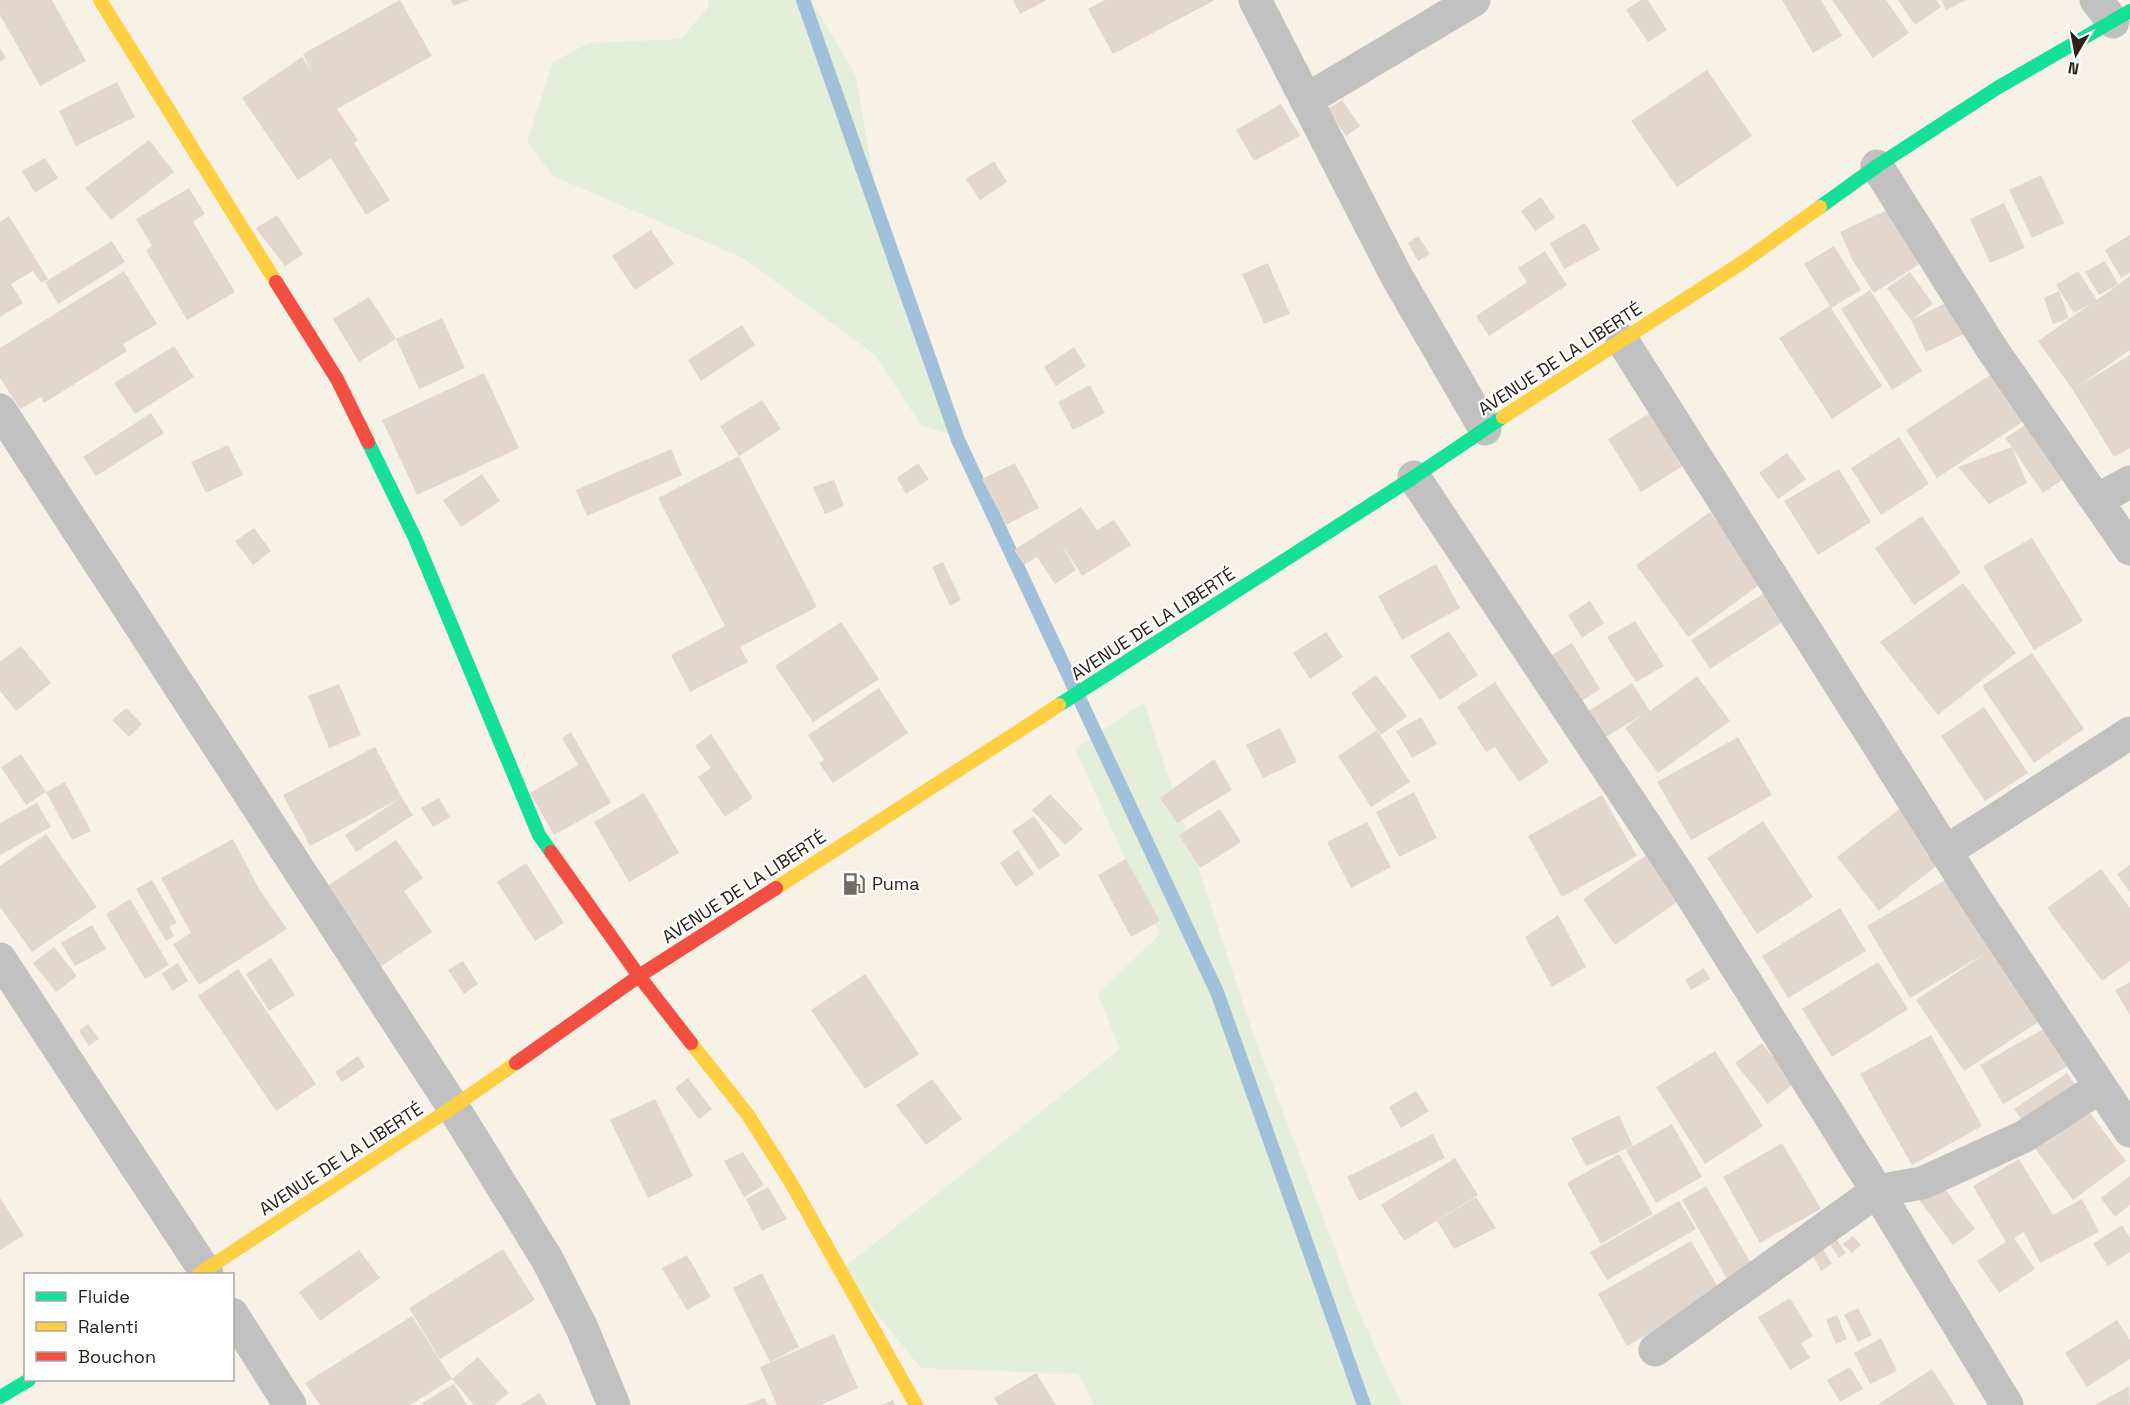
<svg xmlns="http://www.w3.org/2000/svg" width="2130" height="1405" font-family="'Space Grotesk',sans-serif">
  <rect width="100%" height="100%" fill="#f8f1e6"/>
  <path fill="#e4efd9" d="M 709,0 L 811,0 L 856,76 L 887,258 L 956,437 L 921,425 L 874,354 L 743,258 L 553,176 L 527,142 L 553,62 L 589,43 L 681,39 L 708,7 Z
    M 1144,702 L 1250,1025 L 1359,1312 L 1402,1405 L 1094,1405 L 1078,1374 L 921,1368 L 841,1270 L 1120,1049 L 1098,994 L 1160,934 L 1075,749 Z"/>
  <g fill="none" stroke-linecap="round" stroke-linejoin="round">
    <path stroke="#a1c0d9" stroke-width="14" d="M 803,0 L 958,440 L 1217,992 L 1364,1405"/>
  </g>
  <path fill="#e3d7cd" d="M 0,0 L 52,0 L 86,61 L 40,86 L 0,15 Z
    M 400,0 L 432,56 L 337,109 L 358,140 L 354,143 L 390,200 L 366,215 L 331,158 L 298,180 L 242,98 L 302,57 L 312,72 L 303,54 Z
    M 451,0 L 469,0 L 453,6 Z
    M 1013,0 L 1047,0 L 1020,14 Z
    M 1105,0 L 1215,0 L 1113,54 L 1088,9 Z
    M 1641,0 L 1648,0 L 1667,30 L 1648,42 L 1626,10 Z
    M 1782,0 L 1821,0 L 1842,36 L 1813,53 Z
    M 1832,0 L 1886,0 L 1909,33 L 1873,58 Z
    M 1898,0 L 1936,0 L 1941,7 L 1915,25 Z
    M 1941,0 L 1966,0 L 1946,10 Z
    M 0,48 L 6,58 L 0,62 Z
    M 1707,70 L 1752,136 L 1677,187 L 1631,121 Z
    M 117,82 L 135,117 L 76,146 L 59,111 Z
    M 1342,100 L 1360,126 L 1346,136 L 1328,109 Z
    M 1281,104 L 1300,136 L 1254,161 L 1236,130 Z
    M 149,140 L 174,172 L 111,220 L 85,188 Z
    M 45,158 L 58,178 L 35,193 L 22,171 Z
    M 994,161 L 1007,182 L 980,200 L 966,179 Z
    M 2041,175 L 2064,223 L 2032,238 L 2009,190 Z
    M 189,188 L 205,214 L 193,222 L 235,292 L 187,320 L 146,250 L 152,246 L 136,219 Z
    M 1541,197 L 1555,218 L 1535,231 L 1521,211 Z
    M 1902,203 L 1940,251 L 1874,293 L 1853,261 L 1840,232 Z
    M 2004,203 L 2025,248 L 1990,263 L 1970,219 Z
    M 277,215 L 303,254 L 285,266 L 256,228 Z
    M 9,216 L 48,279 L 41,283 L 33,271 L 11,284 L 23,303 L 0,317 L 0,222 Z
    M 1585,223 L 1600,250 L 1564,269 L 1550,243 Z
    M 651,230 L 674,264 L 635,290 L 612,256 Z
    M 2130,235 L 2130,273 L 2121,278 L 2105,250 Z
    M 1418,236 L 1430,254 L 1418,261 L 1408,243 Z
    M 112,241 L 125,262 L 58,304 L 45,282 Z
    M 1834,246 L 1861,290 L 1831,308 L 1882,386 L 1832,419 L 1779,338 L 1830,306 L 1804,264 Z
    M 1545,251 L 1567,285 L 1489,336 L 1476,316 L 1527,282 L 1518,268 Z
    M 2105,261 L 2118,284 L 2099,295 L 2085,272 Z
    M 1268,263 L 1290,314 L 1264,324 L 1242,274 Z
    M 124,271 L 157,324 L 123,344 L 127,351 L 44,403 L 41,397 L 20,409 L 0,378 L 0,348 Z
    M 2078,271 L 2097,300 L 2130,276 L 2130,350 L 2080,385 L 2130,355 L 2130,448 L 2114,457 L 2073,390 L 2038,341 L 2092,303 L 2074,313 L 2056,285 Z
    M 1910,272 L 1933,304 L 1911,320 L 1887,288 Z
    M 1870,290 L 1922,371 L 1892,390 L 1841,309 Z
    M 2059,291 L 2069,318 L 2053,324 L 2044,298 Z
    M 1964,294 L 1979,327 L 1926,352 L 1911,320 Z
    M 369,297 L 396,339 L 442,318 L 465,368 L 419,389 L 396,339 L 359,362 L 333,319 Z
    M 742,325 L 755,345 L 701,381 L 688,360 Z
    M 174,346 L 194,377 L 135,414 L 114,383 Z
    M 1074,347 L 1086,366 L 1056,386 L 1044,367 Z
    M 2013,360 L 2045,407 L 1937,478 L 1906,430 Z
    M 484,373 L 519,448 L 417,495 L 382,420 Z
    M 1090,385 L 1105,413 L 1073,430 L 1058,402 Z
    M 762,400 L 781,429 L 739,456 L 720,426 Z
    M 1653,411 L 1686,464 L 1641,492 L 1608,439 Z
    M 151,413 L 164,433 L 96,476 L 83,457 Z
    M 2044,413 L 2081,467 L 2043,493 L 2012,448 L 2027,483 L 1989,504 L 1958,467 L 2012,447 L 2005,438 Z
    M 1899,437 L 1929,484 L 1881,515 L 1851,468 Z
    M 228,445 L 243,475 L 206,493 L 191,462 Z
    M 671,449 L 682,475 L 587,516 L 576,490 Z
    M 1787,453 L 1806,479 L 1778,499 L 1759,473 Z
    M 739,456 L 817,607 L 740,647 L 748,662 L 690,692 L 671,655 L 725,626 L 658,498 Z
    M 918,463 L 929,479 L 906,494 L 897,478 Z
    M 1015,463 L 1039,508 L 1006,525 L 982,479 Z
    M 1839,469 L 1871,522 L 1818,555 L 1784,501 Z
    M 482,474 L 500,501 L 461,527 L 443,500 Z
    M 834,480 L 844,506 L 825,514 L 813,487 Z
    M 1081,507 L 1097,530 L 1114,520 L 1131,545 L 1082,576 L 1061,543 L 1076,570 L 1055,584 L 1037,557 L 1024,565 L 1014,550 Z
    M 1710,512 L 1762,583 L 1688,637 L 1636,565 Z
    M 1922,516 L 1961,573 L 1914,605 L 1875,548 Z
    M 254,528 L 271,551 L 253,565 L 235,541 Z
    M 2032,538 L 2083,621 L 2034,650 L 1983,566 Z
    M 943,562 L 961,600 L 950,606 L 932,567 Z
    M 1436,564 L 1460,608 L 1402,640 L 1378,596 Z
    M 1963,583 L 2016,653 L 1938,715 L 1880,642 Z
    M 1774,587 L 1792,616 L 1710,669 L 1691,640 Z
    M 1590,601 L 1604,623 L 1582,638 L 1568,615 Z
    M 1635,621 L 1664,666 L 1636,682 L 1607,637 Z
    M 841,622 L 879,679 L 813,722 L 775,666 Z
    M 1449,631 L 1478,675 L 1440,700 L 1410,656 Z
    M 1326,632 L 1343,657 L 1310,679 L 1293,653 Z
    M 1572,643 L 1600,689 L 1573,707 L 1543,660 Z
    M 21,646 L 51,683 L 16,711 L 0,691 L 0,662 Z
    M 2032,653 L 2084,729 L 2034,763 L 1982,686 Z
    M 1376,675 L 1407,716 L 1381,735 L 1351,693 Z
    M 1697,676 L 1730,721 L 1658,773 L 1625,728 L 1644,714 L 1599,741 L 1584,714 L 1632,683 L 1650,711 Z
    M 1495,682 L 1549,762 L 1519,782 L 1495,747 L 1486,752 L 1457,707 Z
    M 339,684 L 361,735 L 329,748 L 308,696 Z
    M 879,688 L 908,733 L 833,783 L 819,763 L 824,760 L 808,735 Z
    M 1984,707 L 2028,773 L 1985,801 L 1941,736 Z
    M 126,708 L 142,724 L 129,737 L 112,720 Z
    M 1421,717 L 1437,744 L 1412,758 L 1396,731 Z
    M 1280,728 L 1297,762 L 1263,778 L 1246,745 Z
    M 1377,730 L 1410,782 L 1371,807 L 1338,756 Z
    M 571,732 L 611,803 L 554,835 L 530,793 L 578,765 L 562,738 Z
    M 711,734 L 753,798 L 725,817 L 698,777 L 711,768 L 695,746 Z
    M 1738,737 L 1772,795 L 1691,840 L 1657,782 Z
    M 375,747 L 402,798 L 413,815 L 356,852 L 345,835 L 399,799 L 310,846 L 283,795 Z
    M 21,754 L 46,792 L 26,805 L 1,767 Z
    M 1214,759 L 1232,790 L 1177,823 L 1160,798 Z
    M 65,782 L 91,831 L 72,840 L 46,792 Z
    M 1414,792 L 1437,838 L 1399,857 L 1376,812 Z
    M 644,793 L 679,853 L 629,882 L 594,822 Z
    M 1050,794 L 1083,829 L 1065,845 L 1032,810 Z
    M 1602,795 L 1637,856 L 1562,897 L 1528,836 Z
    M 439,798 L 450,817 L 433,827 L 421,808 Z
    M 37,803 L 51,827 L 0,855 L 0,823 Z
    M 1902,807 L 1944,860 L 1879,911 L 1837,857 Z
    M 1220,809 L 1241,842 L 1200,868 L 1179,835 Z
    M 1034,816 L 1060,855 L 1039,870 L 1012,831 Z
    M 1763,821 L 1813,897 L 1757,934 L 1707,858 Z
    M 1367,822 L 1391,867 L 1351,888 L 1327,842 Z
    M 46,834 L 97,907 L 32,952 L 0,907 L 0,866 Z
    M 233,839 L 259,889 L 287,929 L 199,985 L 173,944 L 191,933 L 161,878 Z
    M 396,840 L 423,878 L 404,891 L 432,932 L 380,967 L 326,887 Z
    M 1018,850 L 1034,874 L 1016,887 L 1000,863 Z
    M 1654,850 L 1686,896 L 1615,945 L 1583,899 Z
    M 1126,859 L 1160,921 L 1131,937 L 1098,875 Z
    M 526,863 L 564,923 L 535,941 L 497,882 Z
    M 2130,865 L 2130,892 L 2117,874 Z
    M 2101,869 L 2130,908 L 2130,961 L 2102,981 L 2047,908 Z
    M 1952,876 L 2044,1018 L 1964,1071 L 1916,1000 L 1986,953 L 1910,998 L 1867,926 Z
    M 152,880 L 177,923 L 169,926 L 174,936 L 166,941 L 136,889 Z
    M 130,899 L 169,965 L 145,979 L 106,914 Z
    M 1840,908 L 1866,951 L 1788,998 L 1762,956 Z
    M 1558,915 L 1586,967 L 1552,987 L 1525,937 Z
    M 92,925 L 106,949 L 75,966 L 61,943 Z
    M 54,947 L 77,976 L 56,992 L 33,963 Z
    M 271,958 L 295,995 L 269,1011 L 246,974 Z
    M 463,961 L 478,984 L 464,994 L 448,970 Z
    M 1878,962 L 1908,1009 L 1832,1057 L 1802,1009 Z
    M 178,963 L 188,981 L 172,991 L 162,973 Z
    M 1704,968 L 1710,979 L 1691,990 L 1685,980 Z
    M 238,969 L 316,1084 L 276,1111 L 198,996 Z
    M 865,974 L 919,1054 L 865,1089 L 811,1010 Z
    M 2130,982 L 2130,1015 L 2115,990 Z
    M 88,1024 L 99,1039 L 89,1046 L 79,1031 Z
    M 2052,1024 L 2075,1062 L 2003,1104 L 1980,1065 Z
    M 1931,1035 L 1982,1126 L 1912,1165 L 1860,1074 Z
    M 1762,1043 L 1794,1083 L 1768,1104 L 1735,1063 Z
    M 1715,1051 L 1763,1126 L 1705,1164 L 1656,1087 Z
    M 358,1056 L 365,1067 L 342,1082 L 335,1072 Z
    M 2067,1073 L 2081,1093 L 2028,1129 L 2014,1109 Z
    M 688,1078 L 712,1109 L 699,1119 L 675,1088 Z
    M 932,1079 L 962,1119 L 926,1145 L 896,1105 Z
    M 1416,1091 L 1429,1111 L 1401,1128 L 1389,1107 Z
    M 655,1099 L 693,1176 L 648,1198 L 610,1120 Z
    M 2084,1105 L 2126,1161 L 2073,1200 L 2031,1143 Z
    M 1619,1115 L 1633,1146 L 1586,1166 L 1571,1138 Z
    M 1672,1124 L 1702,1177 L 1656,1203 L 1626,1150 Z
    M 1433,1134 L 1445,1158 L 1359,1201 L 1347,1177 Z
    M 1782,1143 L 1821,1209 L 1760,1243 L 1723,1177 Z
    M 743,1152 L 764,1185 L 744,1197 L 724,1161 Z
    M 1619,1154 L 1653,1214 L 1601,1244 L 1567,1183 Z
    M 1455,1158 L 1478,1195 L 1404,1241 L 1381,1205 Z
    M 2019,1159 L 2053,1215 L 2082,1199 L 2099,1232 L 2040,1263 L 2024,1232 L 2014,1238 L 2035,1269 L 1999,1293 L 1977,1261 L 2006,1242 L 1973,1186 Z
    M 2130,1176 L 2130,1205 L 2115,1217 L 2101,1198 Z
    M 1939,1181 L 1975,1229 L 1953,1245 L 1917,1197 Z
    M 1706,1186 L 1756,1272 L 1731,1286 L 1682,1200 Z
    M 768,1187 L 787,1219 L 762,1231 L 746,1199 Z
    M 1476,1197 L 1496,1228 L 1454,1249 L 1437,1221 Z
    M 0,1198 L 24,1235 L 0,1250 Z
    M 1679,1201 L 1696,1229 L 1607,1280 L 1590,1252 Z
    M 2122,1225 L 2130,1238 L 2130,1252 L 2108,1266 L 2093,1244 Z
    M 1853,1236 L 1861,1245 L 1852,1253 L 1843,1244 Z
    M 1837,1240 L 1846,1253 L 1839,1258 L 1830,1244 Z
    M 1691,1241 L 1721,1292 L 1627,1346 L 1598,1294 Z
    M 1819,1242 L 1832,1264 L 1821,1271 L 1809,1248 Z
    M 503,1249 L 535,1300 L 440,1359 L 409,1308 Z
    M 359,1250 L 380,1278 L 320,1321 L 299,1292 Z
    M 687,1255 L 711,1297 L 687,1310 L 662,1268 Z
    M 762,1273 L 799,1347 L 770,1362 L 733,1288 Z
    M 1790,1298 L 1813,1336 L 1801,1343 L 1810,1358 L 1790,1370 L 1758,1317 Z
    M 1858,1308 L 1872,1335 L 1858,1342 L 1844,1315 Z
    M 1837,1315 L 1847,1339 L 1836,1344 L 1826,1320 Z
    M 412,1316 L 452,1379 L 410,1405 L 320,1405 L 305,1383 Z
    M 2117,1320 L 2130,1340 L 2130,1359 L 2087,1387 L 2065,1353 Z
    M 834,1334 L 858,1388 L 821,1405 L 777,1405 L 760,1367 Z
    M 1881,1338 L 1897,1371 L 1870,1384 L 1854,1353 Z
    M 478,1357 L 509,1393 L 494,1405 L 474,1405 L 452,1379 Z
    M 1850,1367 L 1863,1389 L 1840,1402 L 1827,1380 Z
    M 1932,1369 L 1955,1405 L 1877,1405 Z
    M 1036,1373 L 1056,1405 L 998,1405 L 994,1398 Z
    M 454,1384 L 467,1405 L 423,1405 L 422,1403 Z
    M 2129,1386 L 2130,1405 L 2095,1405 Z
    M 540,1393 L 547,1405 L 520,1405 Z
    M 765,1398 L 768,1405 L 745,1405 Z
    M 893,1400 L 895,1405 L 881,1405 Z"/>
  <g fill="none" stroke-linecap="round" stroke-linejoin="round">
    <path stroke="#c1c1c2" stroke-width="33" d="M 1255,0 L 1397,277 L 1485,429
      M 2096,0 L 2113,22
      M 1306,100 L 1474,0
      M 1877,166 L 1992,349 L 2130,549
      M 1622,340 L 1977,901 L 2130,1131
      M 0,410 L 453,1107 L 547,1259 L 581,1326 L 614,1405
      M 1414,477 L 1680,877 L 1877,1191 L 2007,1405
      M 2097,500 L 2130,482
      M 1945,852 L 2130,733
      M 0,959 L 207,1274
      M 232,1314 L 290,1405
      M 1655,1350 L 1877,1191 L 1922,1183 L 2023,1137 L 2100,1087"/>
    <path stroke="#16e098" stroke-width="14" d="M 1820,207 L 1877,166 L 1997,88 L 2130,11
      M 368,442 L 415,538 L 539,835 L 551,852
      M 1059,705 L 1414,477 L 1503,417
      M 0,1397 L 29,1380"/>
    <path stroke="#ffcf43" stroke-width="14" d="M 100,0 L 276,282
      M 1503,417 L 1743,262 L 1820,207
      M 776,888 L 1059,705
      M 691,1043 L 748,1115 L 790,1181 L 916,1405
      M 199,1274 L 453,1107 L 516,1063"/>
    <path stroke="#f24e42" stroke-width="14" d="M 276,282 L 337,379 L 368,442
      M 551,852 L 639,976 L 691,1043
      M 516,1063 L 639,976 L 776,888"/>
  </g>
  <defs>
    <g id="fuel-bare" transform="scale(1.8)"><path d="M-5.5-6h7V0h2V4h1.3V-2.5L3-4.5l.8-.8L6-3V5H2.5V1h-1V6h-7ZM-4.2-4.7v3.2H.2V-4.7Z" fill="#716a61" stroke="#fff" stroke-width="2.5" paint-order="stroke"/></g>
  </defs>
  <g fill-rule="evenodd">
    <use href="#fuel-bare" x="854" y="884"/>
  </g>
  <g text-anchor="middle" stroke-width="4.5" stroke-linejoin="round" paint-order="stroke">
    <g font-size="18" fill="#282219" stroke="#fff">
      <text transform="translate(1560 359) rotate(-33)" y="6">AVENUE DE LA LIBERTÉ</text>
      <text transform="translate(1153 624) rotate(-33)" y="6">AVENUE DE LA LIBERTÉ</text>
      <text transform="translate(744 887) rotate(-33)" y="6">AVENUE DE LA LIBERTÉ</text>
      <text transform="translate(341 1159) rotate(-33)" y="6">AVENUE DE LA LIBERTÉ</text>
    </g>
    <g font-size="18" fill="#282219" stroke="#fff" text-anchor="start">
      <text x="872" y="890">Puma</text>
    </g>
  </g>
  <rect x="24" y="1273" width="210" height="108" fill="#ffffff" stroke="#a9a7a3" stroke-width="1.5"/>
  <rect x="36" y="1292" width="30" height="9" fill="#16e098" stroke="#a9a7a3" stroke-width="1.5"/>
  <text x="78" y="1303" font-size="18" fill="#282219">Fluide</text>
  <rect x="36" y="1322" width="30" height="9" fill="#ffcf43" stroke="#a9a7a3" stroke-width="1.5"/>
  <text x="78" y="1333" font-size="18" fill="#282219">Ralenti</text>
  <rect x="36" y="1352" width="30" height="9" fill="#f24e42" stroke="#a9a7a3" stroke-width="1.5"/>
  <text x="78" y="1363" font-size="18" fill="#282219">Bouchon</text>
  <g transform="translate(2076 54) rotate(190)" stroke="#ffffff" stroke-width="4.5" paint-order="stroke">
  <path d="M0-4.5L10 22L0 15L-10 22Z" fill="#282219"/>
  <text y="-9" font-size="16" font-weight="bold" text-anchor="middle" fill="#282219">N</text>
  </g>
</svg>
